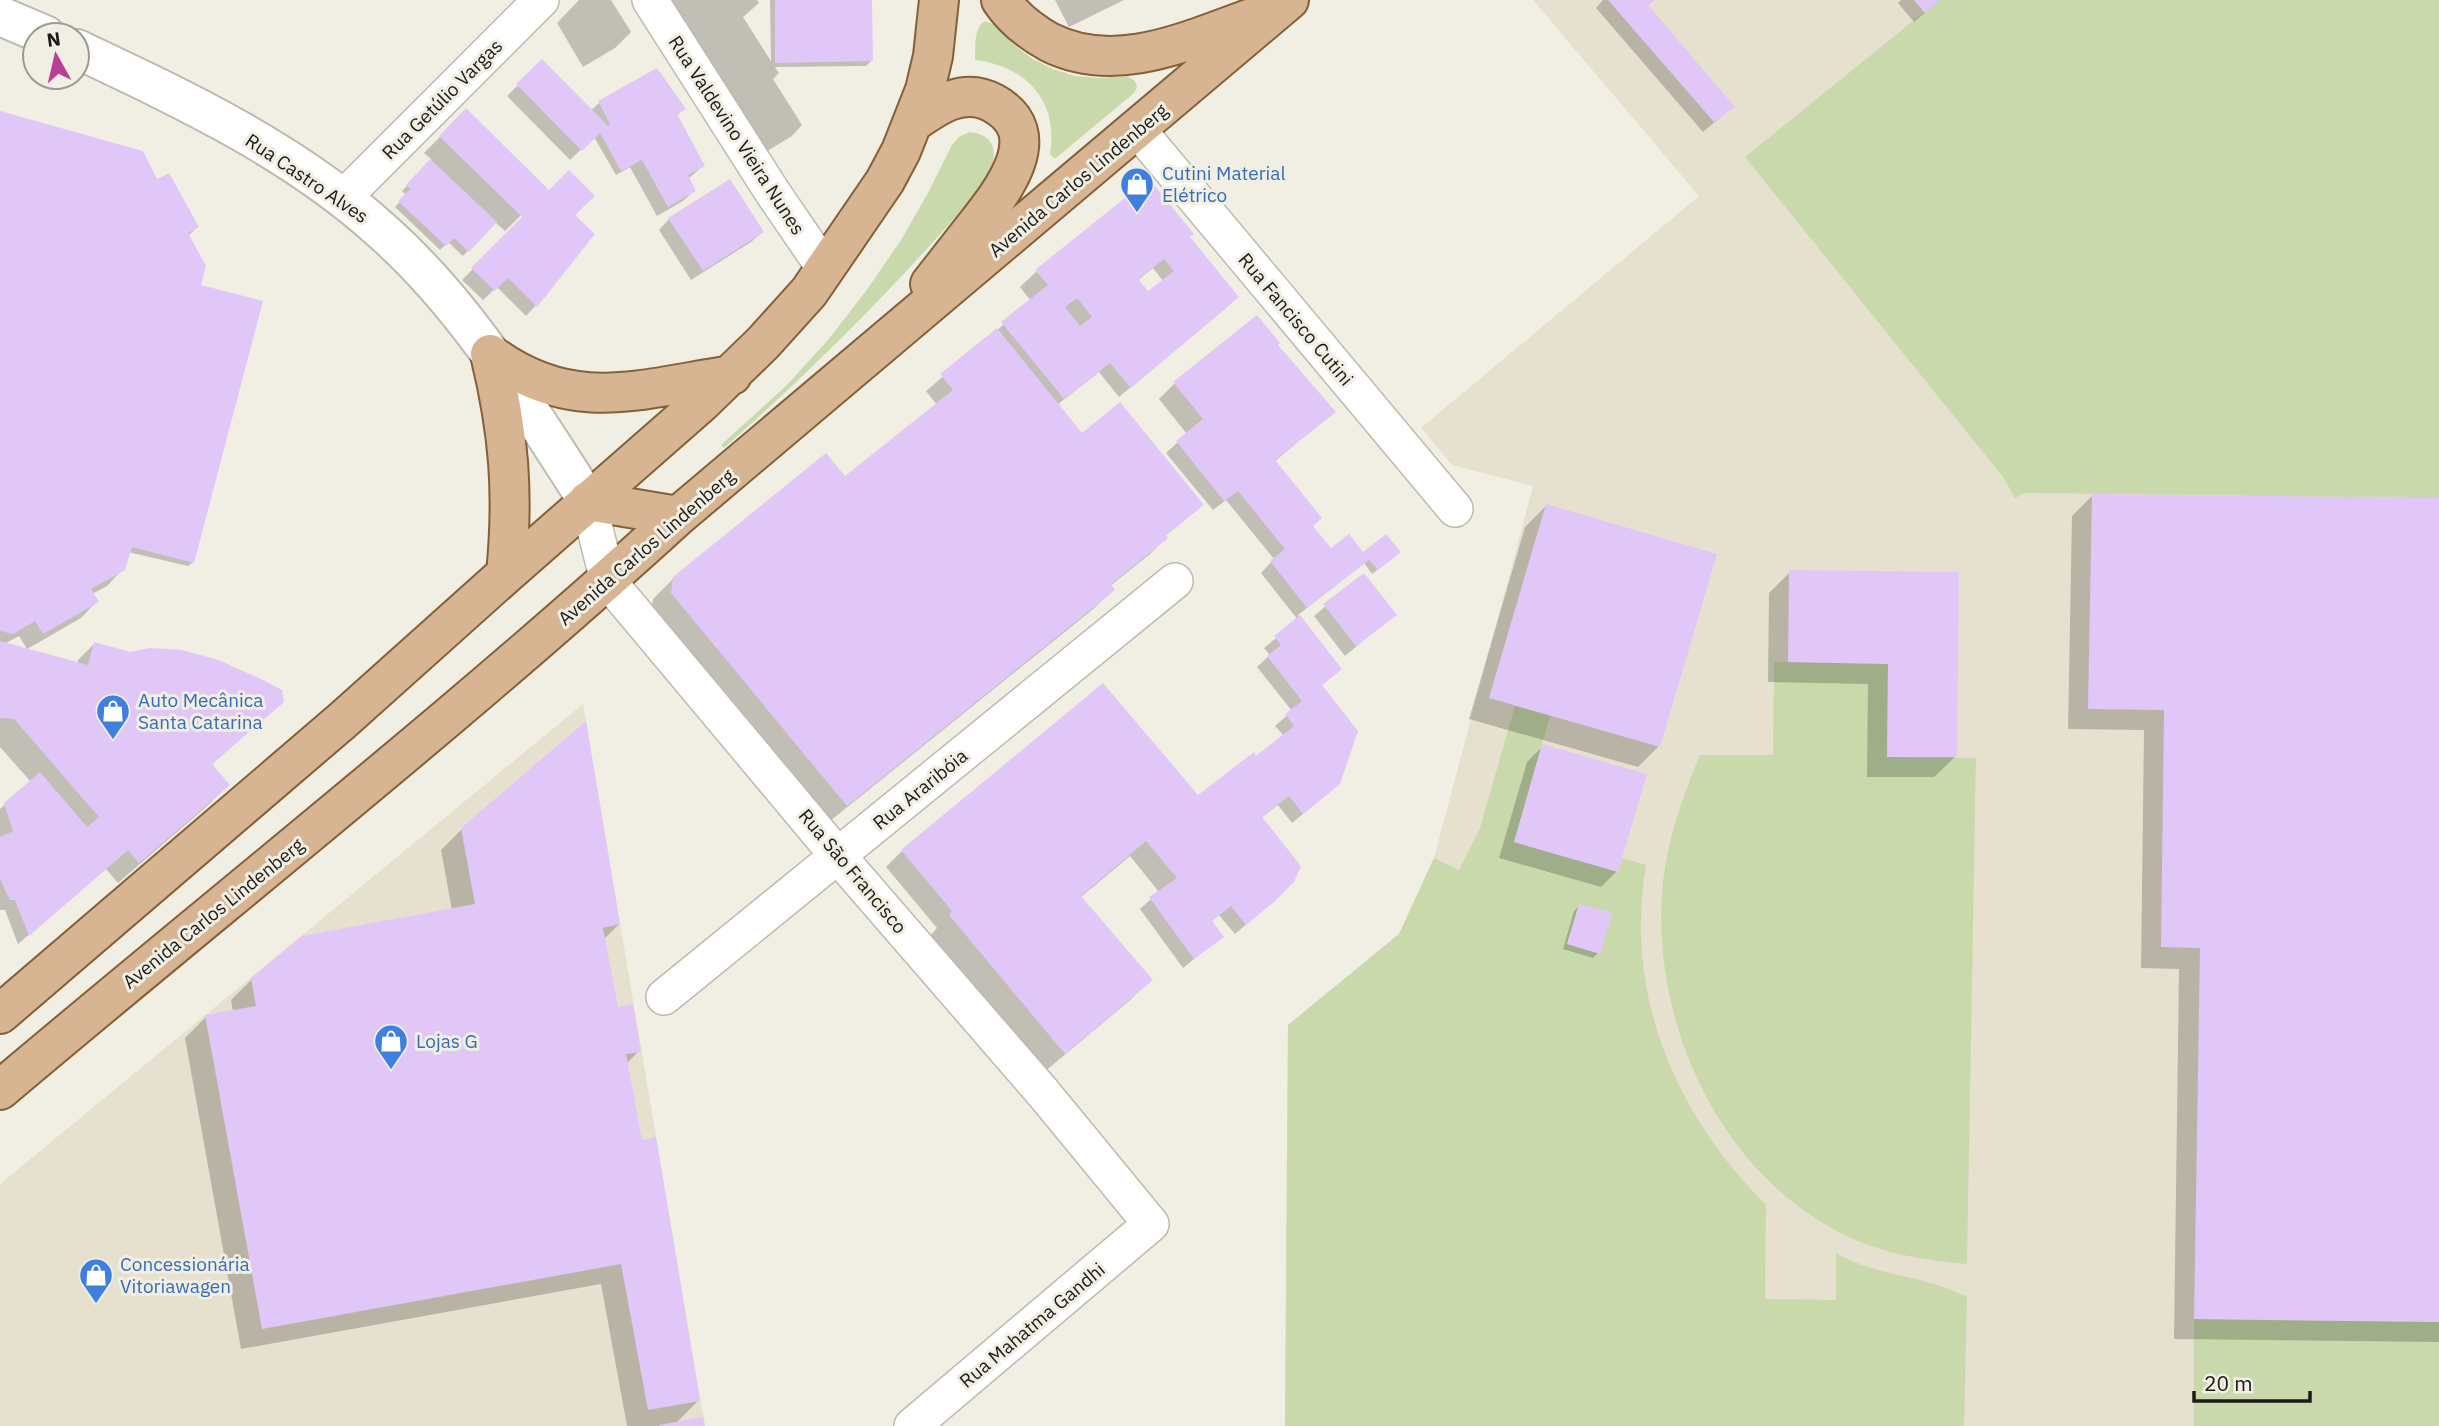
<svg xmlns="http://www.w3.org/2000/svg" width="2439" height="1426" font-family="'IBM Plex Sans',sans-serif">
  <rect width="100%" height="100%" fill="#f1eee3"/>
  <path fill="#e6e1cf" d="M 1533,0 L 2439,0 L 2439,1426 L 1285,1426 L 1288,1025 L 1399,934 L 1434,858 L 1533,486 L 1452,465 L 1421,428 L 1699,196 Z
    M 583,704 L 705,1426 L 0,1426 L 0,1184 Z"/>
  <path fill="#c9d9ac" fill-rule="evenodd" d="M 1939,0 L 2439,0 L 2439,498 L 2025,493 L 2015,498 L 2003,477 L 1745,157 Z
    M 985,21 L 996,25 L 1012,43 L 1031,58 L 1053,69 L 1075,76 L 1098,78 L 1127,76 L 1135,81 L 1137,87 L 1134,93 L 1056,158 L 1054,158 L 1050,154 C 1059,101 1026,66 975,60 C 976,47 973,28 985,21 Z
    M 969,132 C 1001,135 997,160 985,183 C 904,278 818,365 724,448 L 721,445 L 786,386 L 828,340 L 866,291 L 901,240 L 928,193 L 952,145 L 959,137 Z
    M 1774,662 L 1888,664 L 1887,757 L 1976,758 L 1967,1264 C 1926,1260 1887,1255 1849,1237 C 1719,1176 1649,1020 1663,882 C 1668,837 1683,796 1700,755 L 1773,755 Z
    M 1515,706 L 1550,716 L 1514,842 L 1618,872 L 1622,858 L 1646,865 C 1624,996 1675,1113 1766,1205 L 1765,1299 L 1836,1300 L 1836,1253 C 1877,1277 1926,1275 1967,1297 L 1964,1426 L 1285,1426 L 1288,1025 L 1399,934 L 1434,858 L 1459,870 L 1480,828 ZM 1579,904 L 1612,913 L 1600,954 L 1567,944 Z
    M 2194,1319 L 2439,1322 L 2439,1426 L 2194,1426 Z"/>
  <path fill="#0003" fill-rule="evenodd" d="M 579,0 L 611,0 L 631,32 L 615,48 L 583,67 L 557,23 Z
    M 669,0 L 757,0 L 759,3 L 743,17 L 771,61 L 770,0 L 870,0 L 871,61 L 866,66 L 775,67 L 779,73 L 773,79 L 802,125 L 792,136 L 764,153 Z
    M 1055,0 L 1124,0 L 1069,27 Z
    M 1603,0 L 1654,0 L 1647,6 L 1733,107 L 1703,132 L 1596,8 Z
    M 1901,0 L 1940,0 L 1914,22 L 1898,3 Z
    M 542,62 L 590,111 L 599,103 L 656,71 L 684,109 L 676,116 L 703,166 L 688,179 L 694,191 L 683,201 L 657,216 L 630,167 L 616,175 L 594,137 L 570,160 L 507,96 Z
    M 466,111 L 546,190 L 505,231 L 495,222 L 463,256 L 448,242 L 440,250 L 395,207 L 406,195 L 402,191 L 432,160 L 424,153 Z
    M 0,113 L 157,181 L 197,227 L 188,236 L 199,287 L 193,562 L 188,566 L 128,552 L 123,569 L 107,586 L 92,594 L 96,602 L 81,618 L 27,649 L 19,636 L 4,644 L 77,664 L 78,660 L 94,644 L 282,701 L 211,765 L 228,785 L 207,806 L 118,883 L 106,869 L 18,944 L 5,910 L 0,910 L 0,809 L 31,782 L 0,747 Z
    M 569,173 L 573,215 L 536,305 L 526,316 L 497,287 L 483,300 L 462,280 Z
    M 1141,187 L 1188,238 L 1226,308 L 1119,397 L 1099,372 L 1057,405 L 1082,435 L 1191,515 L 1164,537 L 1166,538 L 1150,554 L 1110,586 L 1113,590 L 1092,610 L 830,821 L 651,614 L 653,599 L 674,578 L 845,479 L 937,405 L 926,391 L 1031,301 L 1020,287 L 1036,272 ZM 1153,268 L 1163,281 L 1148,294 L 1137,281 Z
    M 669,219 L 762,232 L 751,242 L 691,280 L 659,230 Z
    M 1276,345 L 1333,412 L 1274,462 L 1312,526 L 1331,551 L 1394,557 L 1372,574 L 1364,563 L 1298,615 L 1340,669 L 1321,686 L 1339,784 L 1292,823 L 1278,805 L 1261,818 L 1262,911 L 1235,934 L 1219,915 L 1211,922 L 1222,936 L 1183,968 L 1140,909 L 1159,892 L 1130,856 L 1081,897 L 1150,980 L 1129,1001 L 1043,1073 L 929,937 L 937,928 L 886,867 L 902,851 L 1198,798 L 1284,736 L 1275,726 L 1292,711 L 1257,667 L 1270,655 L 1264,648 L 1298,620 L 1261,573 L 1274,559 L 1226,500 L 1213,510 L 1166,453 L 1187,434 L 1159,399 L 1175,383 Z
    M 2092,496 L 2439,500 L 2439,1342 L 2174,1339 L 2179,969 L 2141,968 L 2144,730 L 2068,729 L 2072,516 Z
    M 1546,506 L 1659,746 L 1638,767 L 1469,719 L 1525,527 Z
    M 1790,572 L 1957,574 L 1955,757 L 1934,777 L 1867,777 L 1868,684 L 1768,682 L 1769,593 Z
    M 1363,575 L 1394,615 L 1345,656 L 1314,616 Z
    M 1543,746 L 1617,871 L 1601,887 L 1499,858 L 1527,762 Z
    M 462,829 L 619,924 L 604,939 L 617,1009 L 639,1051 L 626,1064 L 640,1142 L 698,1401 L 675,1424 L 703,1426 L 627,1426 L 601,1284 L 241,1349 L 185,1038 L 206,1017 L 233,1012 L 231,1000 L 252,979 L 452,910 L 441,850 Z
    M 1579,906 L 1598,953 L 1593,958 L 1563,949 L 1574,911 Z"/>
  <path fill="#e1c7f8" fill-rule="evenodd" d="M 775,0 L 872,0 L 873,61 L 775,63 Z
    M 1608,0 L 1654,0 L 1648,5 L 1735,107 L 1714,122 Z
    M 1914,0 L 1940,0 L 1925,13 Z
    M 542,59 L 608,126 L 610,124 L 598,101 L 657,68 L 686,109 L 677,114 L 705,166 L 688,175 L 696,191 L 668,207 L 642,160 L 621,171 L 600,133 L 582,151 L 516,84 Z
    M 466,108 L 549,190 L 569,170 L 595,196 L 575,215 L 595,234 L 537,307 L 508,278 L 495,291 L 471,268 L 522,217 L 439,136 Z
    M 0,111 L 143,151 L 157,179 L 169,173 L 199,227 L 188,233 L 206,266 L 201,285 L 263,301 L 194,563 L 132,547 L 125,570 L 91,589 L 99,602 L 43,634 L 35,621 L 13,634 L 0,631 Z
    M 430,159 L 497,222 L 469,252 L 454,238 L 446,246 L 398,201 L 410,189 L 406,185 Z
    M 730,179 L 764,232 L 703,271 L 668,218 Z
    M 1140,186 L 1155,186 L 1194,234 L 1190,237 L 1239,297 L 1131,388 L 1110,363 L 1064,399 L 1001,322 L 1048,285 L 1035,270 ZM 1164,259 L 1174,271 L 1148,291 L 1138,279 ZM 1077,298 L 1092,317 L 1080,326 L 1065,307 Z
    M 1257,315 L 1280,343 L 1278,345 L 1336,412 L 1275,460 L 1322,518 L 1313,526 L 1331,548 L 1349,534 L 1363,552 L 1386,534 L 1401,552 L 1378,570 L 1369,560 L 1307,608 L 1270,561 L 1285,549 L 1238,491 L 1224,501 L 1176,441 L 1203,419 L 1173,382 Z
    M 997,328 L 1082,433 L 1120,402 L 1204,505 L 1166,535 L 1168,538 L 1111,584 L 1115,590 L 847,806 L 671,593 L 673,577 L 826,453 L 845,476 L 953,390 L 940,374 Z
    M 2092,494 L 2439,498 L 2439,1322 L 2194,1319 L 2200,948 L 2161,947 L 2164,710 L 2088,709 Z
    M 1546,504 L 1717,554 L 1660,747 L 1489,698 Z
    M 1789,570 L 1959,572 L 1957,757 L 1887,757 L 1888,664 L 1788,662 Z
    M 1364,573 L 1397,615 L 1356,646 L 1323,604 Z
    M 1300,615 L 1342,669 L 1322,685 L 1358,731 L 1340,784 L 1303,814 L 1289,796 L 1262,817 L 1301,866 L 1294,882 L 1275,901 L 1246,925 L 1231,906 L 1212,921 L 1224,937 L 1194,959 L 1149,897 L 1177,878 L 1146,841 L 1081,896 L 1153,980 L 1065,1054 L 949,915 L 952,911 L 901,850 L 1103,683 L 1198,795 L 1254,752 L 1256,756 L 1294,726 L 1285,714 L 1302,701 L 1267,656 L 1281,645 L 1274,636 Z
    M 0,641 L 88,665 L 94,642 L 130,652 L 149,648 L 182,650 L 218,660 L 259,678 L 282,690 L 284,702 L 212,764 L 230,785 L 139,863 L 128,850 L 29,936 L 15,900 L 10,900 L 0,879 L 0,837 L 13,831 L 4,803 L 40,772 L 87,827 L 99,817 L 14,719 L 0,718 Z
    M 586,721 L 620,924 L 603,928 L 618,1007 L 633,1004 L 641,1052 L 626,1054 L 642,1140 L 656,1137 L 700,1401 L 648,1410 L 621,1264 L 262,1329 L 205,1015 L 256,1006 L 251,978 L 302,936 L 475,904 L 461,828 Z
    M 1542,744 L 1647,774 L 1618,872 L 1514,842 Z
    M 1579,904 L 1612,913 L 1600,954 L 1567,944 Z
    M 703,1417 L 705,1426 L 660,1426 L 659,1425 Z"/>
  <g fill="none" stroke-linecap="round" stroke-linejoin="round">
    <g stroke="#bdbab0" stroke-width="38">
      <path id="minor" d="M 650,0 L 773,193 L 825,269
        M 1138,130 L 1455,509
        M 343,198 L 541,0
        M 588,501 L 608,581 L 838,856 L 1045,1095 L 1151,1224 L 912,1426
        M 664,997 L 1175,581"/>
    </g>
    <g stroke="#bdbab0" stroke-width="42">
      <path id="tertiary" d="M 0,16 L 45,35
        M 77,49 C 183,99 294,151 382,231 C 467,306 527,407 588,501"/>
    </g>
    <g stroke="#845f38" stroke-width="42">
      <path id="primary" d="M 1001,0 C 1013,18 1031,32 1049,42 C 1118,77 1193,38 1260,15
        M 915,121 C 938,105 964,87 993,103 C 1051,134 999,196 973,229 C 959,247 944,266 930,284
        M 490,354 C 572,415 639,389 732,375
        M 490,354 C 509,432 514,494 506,574
        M 588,501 L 678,516
        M 0,1014 L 343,720 L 506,574 L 701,403 L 763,343 L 809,292 L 885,181 L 901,151 L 925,90 L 933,56 L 939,0
        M 0,1090 C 226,899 459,716 678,516 L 1289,0"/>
    </g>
    <use href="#minor" stroke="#fff" stroke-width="35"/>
    <use href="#tertiary" stroke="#fff" stroke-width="38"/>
    <use href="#primary" stroke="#d7b592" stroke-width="38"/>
  </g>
  <defs>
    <g id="shop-pin" transform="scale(1.75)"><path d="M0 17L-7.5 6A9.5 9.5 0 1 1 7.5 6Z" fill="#3f7fe0" stroke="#f1eee3"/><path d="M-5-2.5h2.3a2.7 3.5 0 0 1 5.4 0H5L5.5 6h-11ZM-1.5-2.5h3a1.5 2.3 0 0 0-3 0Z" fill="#fff"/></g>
  </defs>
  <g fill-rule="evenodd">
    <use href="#shop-pin" x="1137" y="184"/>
    <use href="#shop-pin" x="113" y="711"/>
    <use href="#shop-pin" x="391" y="1041"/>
    <use href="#shop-pin" x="96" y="1275"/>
  </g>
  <g text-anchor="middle" stroke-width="6" stroke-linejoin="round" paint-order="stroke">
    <g font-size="19" fill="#1d1b18" stroke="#f1eee3">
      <text transform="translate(442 99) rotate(-45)" y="7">Rua Getúlio Vargas</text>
      <text transform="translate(737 135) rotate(57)" y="7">Rua Valdevino Vieira Nunes</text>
      <text transform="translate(307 178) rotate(34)" y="7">Rua Castro Alves</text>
      <text transform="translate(1078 180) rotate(-40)" y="7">Avenida Carlos Lindenberg</text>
      <text transform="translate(1296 319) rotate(50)" y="7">Rua Fancisco Cutini</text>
      <text transform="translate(646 547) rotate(-41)" y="7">Avenida Carlos Lindenberg</text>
      <text transform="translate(920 789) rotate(-39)" y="7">Rua Araribóia</text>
      <text transform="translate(853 871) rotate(50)" y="7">Rua São Francisco</text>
      <text transform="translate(213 913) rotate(-39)" y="7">Avenida Carlos Lindenberg</text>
      <text transform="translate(1032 1325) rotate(-40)" y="7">Rua Mahatma Gandhi</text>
    </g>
    <g font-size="19" fill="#366cbe" stroke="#f1eee3" text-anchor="start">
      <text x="1162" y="180">Cutini Material<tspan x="1162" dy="22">Elétrico</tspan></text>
      <text x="138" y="707">Auto Mecânica<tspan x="138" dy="22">Santa Catarina</tspan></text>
      <text x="416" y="1048">Lojas G</text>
      <text x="120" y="1271">Concessionária<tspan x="120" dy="22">Vitoriawagen</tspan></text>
    </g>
  </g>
  <g transform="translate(56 56) rotate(352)"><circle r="33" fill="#f1eee3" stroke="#9c9a92" stroke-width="2"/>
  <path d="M0-5L12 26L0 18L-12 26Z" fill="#b84094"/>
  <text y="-10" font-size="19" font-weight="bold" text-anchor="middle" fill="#1d1b18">N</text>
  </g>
  <path d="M2194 1391v10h116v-10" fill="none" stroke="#1d1b18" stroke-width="3.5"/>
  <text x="2204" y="1391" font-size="21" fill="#1d1b18" stroke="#f1eee3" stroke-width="5" paint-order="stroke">20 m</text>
</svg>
